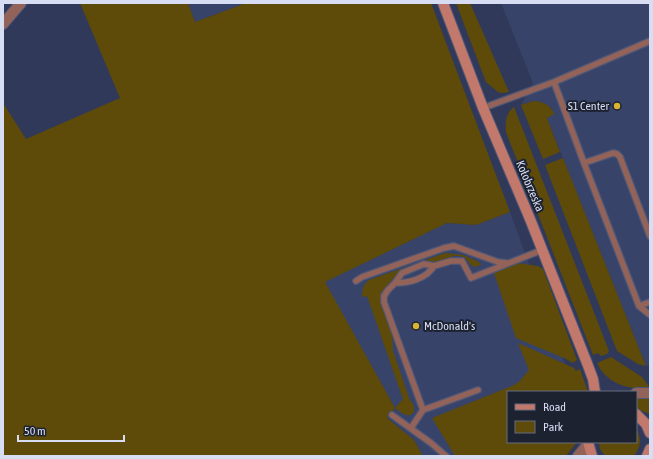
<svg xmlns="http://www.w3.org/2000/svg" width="653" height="459" font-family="'Asap Condensed',sans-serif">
  <rect width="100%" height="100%" fill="#30395a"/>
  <path fill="#38436a" d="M 188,3 L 246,3 L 195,22 Z
    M 501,3 L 650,3 L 650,365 L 646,366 L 547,118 L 553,115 L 552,108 L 549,106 L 536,101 L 533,101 L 521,105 L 533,83 Z
    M 510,212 L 565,364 L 508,392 L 508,442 L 512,456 L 423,456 L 414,440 L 387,418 L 395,408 L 324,282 L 447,223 L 476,225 Z"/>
  <path fill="#5e4b09" d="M 80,3 L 188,3 L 195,22 L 246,3 L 431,3 L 510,212 L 476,225 L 447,223 L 325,282 L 395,408 L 403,399 L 367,296 L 362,297 C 362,290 363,285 369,280 L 445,253 L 463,255 L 479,262 L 481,265 L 474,267 L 471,265 L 466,259 L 461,256 L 454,256 L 435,263 L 424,262 L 402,269 L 385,288 L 382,294 L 381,302 L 392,332 L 393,351 L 409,398 L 414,406 L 414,412 L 411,415 L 405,415 L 395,408 L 387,418 L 414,440 L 423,456 L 3,456 L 3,103 L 26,139 L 120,98 Z
    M 456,3 L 470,3 L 509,92 L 503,93 L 498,92 L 486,82 Z
    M 533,101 C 541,101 550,104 554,113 L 553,115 L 547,118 L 560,152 L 543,159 L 521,105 Z
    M 514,107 L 609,351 L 607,354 L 601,356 L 598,353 L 593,355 L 506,132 C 505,123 506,112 514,107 Z
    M 563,158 L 646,366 L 638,364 L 617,351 L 545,165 Z
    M 518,263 L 538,266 L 543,269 L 577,360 L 573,363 L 564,358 L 516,338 L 494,273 Z
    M 518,343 L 574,368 L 576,371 L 580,369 L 588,392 L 508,392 L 508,442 L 577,442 L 566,456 L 455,456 L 432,418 L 512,386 L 519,382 L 529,370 Z
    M 611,357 L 642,377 L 650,388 C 628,390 607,384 597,363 Z
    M 650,397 L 650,414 L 636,409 L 636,398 Z
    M 636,429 C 642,438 641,447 634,456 L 605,456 L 600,449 L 599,442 L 636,442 Z"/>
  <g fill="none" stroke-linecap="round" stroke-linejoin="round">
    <g stroke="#4e5776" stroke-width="8">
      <path id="service" d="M 554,82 L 584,163 L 613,153 L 617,154 L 620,157 L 650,236
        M 483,108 L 554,82 L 650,41
        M 584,163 L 639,306 L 650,302
        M 356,281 L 362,277 L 444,248 L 454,246 L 498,262 L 507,263
        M 395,283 C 409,283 426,279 434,266
        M 639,306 L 650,315
        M 423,410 L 384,302 L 384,296 L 388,290 L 395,283 L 402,273 L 424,264 L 434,266 L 451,261 L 462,261 L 471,278 L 542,250
        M 392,415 L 431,443 L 446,456
        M 411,428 L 423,410 L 478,390"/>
    </g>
    <g stroke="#4e5776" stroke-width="12">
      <path id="minor" d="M 3,24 L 21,3
        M 636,393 L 650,393"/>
    </g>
    <g stroke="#4e5776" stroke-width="12">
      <path id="tertiary" d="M 578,456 L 588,444"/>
    </g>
    <g stroke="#4e5776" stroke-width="12">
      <path id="secondary" d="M 443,3 L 483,108 L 530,219 L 587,363 L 593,379 L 595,392
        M 636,414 L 646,424 L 650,433
        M 588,442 L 592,456
        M 647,456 L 650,449"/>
    </g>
    <use href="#service" stroke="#93635a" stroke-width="5.5"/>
    <use href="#minor" stroke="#93635a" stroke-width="10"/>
    <use href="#tertiary" stroke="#93635a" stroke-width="10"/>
    <use href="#secondary" stroke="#c2786a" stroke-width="10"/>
  </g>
  <g fill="#d9b334" stroke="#1d2231" stroke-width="1.5">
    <circle cx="617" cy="106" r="4"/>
    <circle cx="416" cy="326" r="4"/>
  </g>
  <g text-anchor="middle" stroke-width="4" stroke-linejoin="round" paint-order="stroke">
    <g font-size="12" fill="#d7def3" stroke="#1d2231" text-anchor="end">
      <text x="609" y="110">S1 Center</text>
      <text x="424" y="330" text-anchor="start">McDonald's</text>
    </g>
    <g font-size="12" fill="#d7def3" stroke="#1d2231">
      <text transform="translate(530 186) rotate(67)" y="4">Kołobrzeska</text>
    </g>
  </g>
  <rect width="653" height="459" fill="none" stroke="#d7def3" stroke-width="8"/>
  <rect x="507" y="391" width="130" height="52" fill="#1d2231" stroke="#676d7f"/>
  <rect x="515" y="404" width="20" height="6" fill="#c2786a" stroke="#676d7f"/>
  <text x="543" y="411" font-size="12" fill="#d7def3">Road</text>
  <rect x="515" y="421" width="20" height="12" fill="#5e4b09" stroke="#676d7f"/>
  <text x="543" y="431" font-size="12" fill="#d7def3">Park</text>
  <path d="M18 435v6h106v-6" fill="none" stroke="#d7def3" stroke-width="2"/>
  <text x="24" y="435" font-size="12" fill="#d7def3" stroke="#1d2231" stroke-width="3" paint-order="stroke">50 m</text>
</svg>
